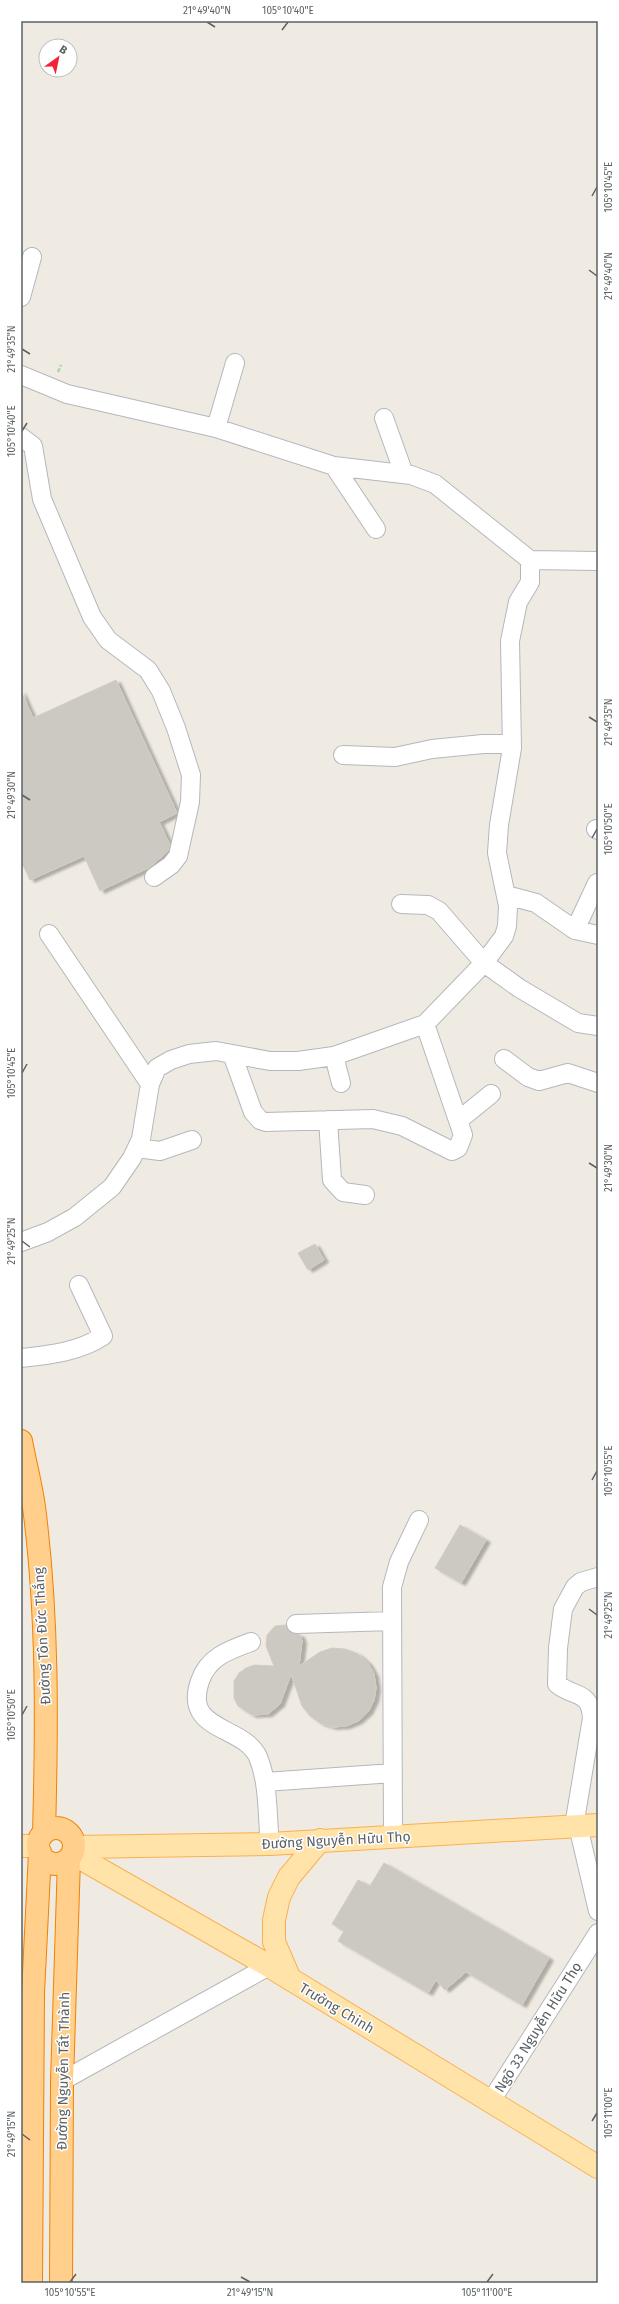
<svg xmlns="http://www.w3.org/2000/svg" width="619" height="2304" font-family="'Fira Sans',sans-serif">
  <defs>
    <filter id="shadow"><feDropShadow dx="4.5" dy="2.5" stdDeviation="1" flood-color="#0004"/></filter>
  </defs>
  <rect width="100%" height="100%" fill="#efebe3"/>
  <path fill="#ccc8c2" stroke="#d4cbc1" filter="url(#shadow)" d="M 116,680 L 177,813 L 159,822 L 170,845 L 168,851 L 150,867 L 100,891 L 84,856 L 30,880 L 21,861 L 21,691 L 33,718 Z
    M 315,1244 L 324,1260 L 308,1270 L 298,1253 Z
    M 460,1525 L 486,1540 L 461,1583 L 435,1568 Z
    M 286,1625 L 291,1633 L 300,1635 L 302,1641 L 299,1666 L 320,1652 L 332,1648 L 345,1649 L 358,1654 L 368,1663 L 374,1674 L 376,1688 L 374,1700 L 368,1712 L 358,1721 L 346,1726 L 333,1727 L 320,1723 L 310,1716 L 302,1706 L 291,1674 L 280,1704 L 268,1714 L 252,1715 L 238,1706 L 234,1698 L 234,1681 L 239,1673 L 246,1668 L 254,1665 L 274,1666 L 266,1646 L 267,1635 L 275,1626 Z
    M 384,1863 L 549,1958 L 522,2005 L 466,1972 L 445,1990 L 436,1980 L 428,1993 L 338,1941 L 344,1931 L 332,1924 L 358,1880 L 370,1886 Z"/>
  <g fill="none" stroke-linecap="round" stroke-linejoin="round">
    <g stroke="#b4b8bb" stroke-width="20">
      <path id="minor" d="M 21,297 L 32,257
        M 21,375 L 67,394 L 216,428 L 334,466 L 411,475 L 435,484 L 530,560 L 598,561
        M 384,418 L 404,474
        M 216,428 L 235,363
        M 21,437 L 33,446 L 42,499 L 92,617 L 108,640 L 148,670 L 161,691 L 176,728 L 191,775 L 190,802 L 178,856 L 171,865 L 154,877
        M 334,466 L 376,529
        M 343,755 L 395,757 L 432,749 L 483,744 L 512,744
        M 596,829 L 598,830
        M 506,895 L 536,903 L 575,930 L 598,935
        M 401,904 L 428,905 L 439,911 L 484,963 L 519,988 L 578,1023 L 598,1026
        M 575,930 L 597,883
        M 49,934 L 150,1084
        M 232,1054 L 253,1112 L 260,1120 L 266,1122 L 373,1119 L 402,1126 L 452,1151 L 458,1148 L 463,1135 L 425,1024
        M 334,1056 L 341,1083
        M 504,1059 L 528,1077 L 539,1081 L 568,1073 L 598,1083
        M 328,1120 L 332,1180 L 343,1192 L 365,1195
        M 459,1120 L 491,1094
        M 137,1148 L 160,1151 L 192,1140
        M 21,1242 L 48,1232 L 75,1217 L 112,1187 L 132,1158 L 141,1139 L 150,1084 L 157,1068 L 171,1060 L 189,1054 L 216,1051 L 270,1061 L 298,1061 L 334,1056 L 425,1024 L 484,963 L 504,936 L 507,926 L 508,906 L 497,853 L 499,825 L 512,748 L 510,641 L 518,602 L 530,582 L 530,560
        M 21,1358 C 49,1355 79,1352 103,1336 L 79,1285
        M 296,1624 L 392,1621
        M 251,1642 C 229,1650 208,1657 200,1681 C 182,1732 244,1725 258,1757 C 269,1783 267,1817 270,1844
        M 265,1782 L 393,1773
        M 574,1826 L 592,1718 C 590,1690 574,1698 557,1684 L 558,1648 L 563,1609 L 575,1587 L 581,1582 L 598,1577
        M 578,1826 L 598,1911
        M 393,1837 L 392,1587 L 399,1562 L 419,1520
        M 62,2081 L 269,1966
        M 491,2101 L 598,1933"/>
    </g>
    <g stroke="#fab051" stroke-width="24">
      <path id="major" d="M 21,1846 L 38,1846
        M 74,1847 L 270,1844 L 598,1825
        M 73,1854 L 269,1966 L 598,2167
        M 290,1979 L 274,1942 L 274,1920 L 279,1897 L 289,1877 L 320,1840"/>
    </g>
    <g stroke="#f38000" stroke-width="24">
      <path id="highway" d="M 21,1441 C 25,1463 31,1485 34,1507 C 48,1615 47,1725 44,1833
        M38 1846a18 18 0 1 1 36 0a18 18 0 1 1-36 0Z
        M 31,2283 L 33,1993 L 40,1852
        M 61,2283 L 62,2081 L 69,1859"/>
    </g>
    <path stroke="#a0dba6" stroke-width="2.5" stroke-dasharray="4 2" stroke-linecap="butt" d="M 58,372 L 61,365"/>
    <use href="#minor" stroke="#fff" stroke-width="18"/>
    <use href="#major" stroke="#ffe3a9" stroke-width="22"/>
    <use href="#highway" stroke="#ffcf8b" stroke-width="22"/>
  </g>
  <path fill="none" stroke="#5b6165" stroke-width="1.5" d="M 207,22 L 215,27M 282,30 L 288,22M 592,196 L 597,187M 589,270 L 597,276M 22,349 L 30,354M 22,431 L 27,423M 589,717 L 597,722M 22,795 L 30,800M 592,838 L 597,829M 22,1073 L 27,1064M 589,1163 L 597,1168M 22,1241 L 30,1247M 592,1480 L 597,1471M 589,1609 L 597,1615M 22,1715 L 27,1706M 592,2121 L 597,2113M 22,2134 L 30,2140M 241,2277 L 250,2282M 70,2282 L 76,2274M 487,2282 L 493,2274"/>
  <g text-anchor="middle" stroke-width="3" stroke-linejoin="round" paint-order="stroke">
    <g font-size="14" fill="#5b6165" stroke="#fff">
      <text transform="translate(42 1636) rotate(-93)" y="5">Đường Tôn Đức Thắng</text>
      <text transform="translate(336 1840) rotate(-3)" y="5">Đường Nguyễn Hữu Thọ</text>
      <text transform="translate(337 2008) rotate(31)" y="5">Trường Chinh</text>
      <text transform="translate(538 2027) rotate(-58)" y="5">Ngõ 33 Nguyễn Hữu Thọ</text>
      <text transform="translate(63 2071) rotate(-89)" y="5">Đường Nguyễn Tất Thành</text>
    </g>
  </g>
  <rect width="619" height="2304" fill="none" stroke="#ffffff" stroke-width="44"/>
  <g transform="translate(58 58) rotate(33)"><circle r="19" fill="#ffffff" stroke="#bdc0c1"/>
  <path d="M0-3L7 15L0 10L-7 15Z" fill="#f42436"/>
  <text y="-6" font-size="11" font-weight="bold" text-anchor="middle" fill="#5b6165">B</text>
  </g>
  <rect x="22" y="22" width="575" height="2260" fill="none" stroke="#5b6165" stroke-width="1.5"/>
  <g font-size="10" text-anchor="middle" fill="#5b6165">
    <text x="207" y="14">21°49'40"N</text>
    <text x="288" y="14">105°10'40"E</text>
    <text transform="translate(608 187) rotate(-90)" y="4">105°10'45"E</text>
    <text transform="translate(608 276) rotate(-90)" y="4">21°49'40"N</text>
    <text transform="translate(11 349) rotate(-90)" y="4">21°49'35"N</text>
    <text transform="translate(11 431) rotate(-90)" y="4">105°10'40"E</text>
    <text transform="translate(608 722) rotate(-90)" y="4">21°49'35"N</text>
    <text transform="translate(11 795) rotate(-90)" y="4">21°49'30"N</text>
    <text transform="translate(608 829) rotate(-90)" y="4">105°10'50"E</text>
    <text transform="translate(11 1073) rotate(-90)" y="4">105°10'45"E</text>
    <text transform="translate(608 1168) rotate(-90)" y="4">21°49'30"N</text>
    <text transform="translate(11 1241) rotate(-90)" y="4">21°49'25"N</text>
    <text transform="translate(608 1471) rotate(-90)" y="4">105°10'55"E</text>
    <text transform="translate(608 1615) rotate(-90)" y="4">21°49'25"N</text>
    <text transform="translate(11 1715) rotate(-90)" y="4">105°10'50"E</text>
    <text transform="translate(608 2113) rotate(-90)" y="4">105°11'00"E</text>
    <text transform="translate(11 2134) rotate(-90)" y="4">21°49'15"N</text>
    <text x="70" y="2296">105°10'55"E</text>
    <text x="250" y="2296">21°49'15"N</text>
    <text x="487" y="2296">105°11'00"E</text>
  </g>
</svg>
